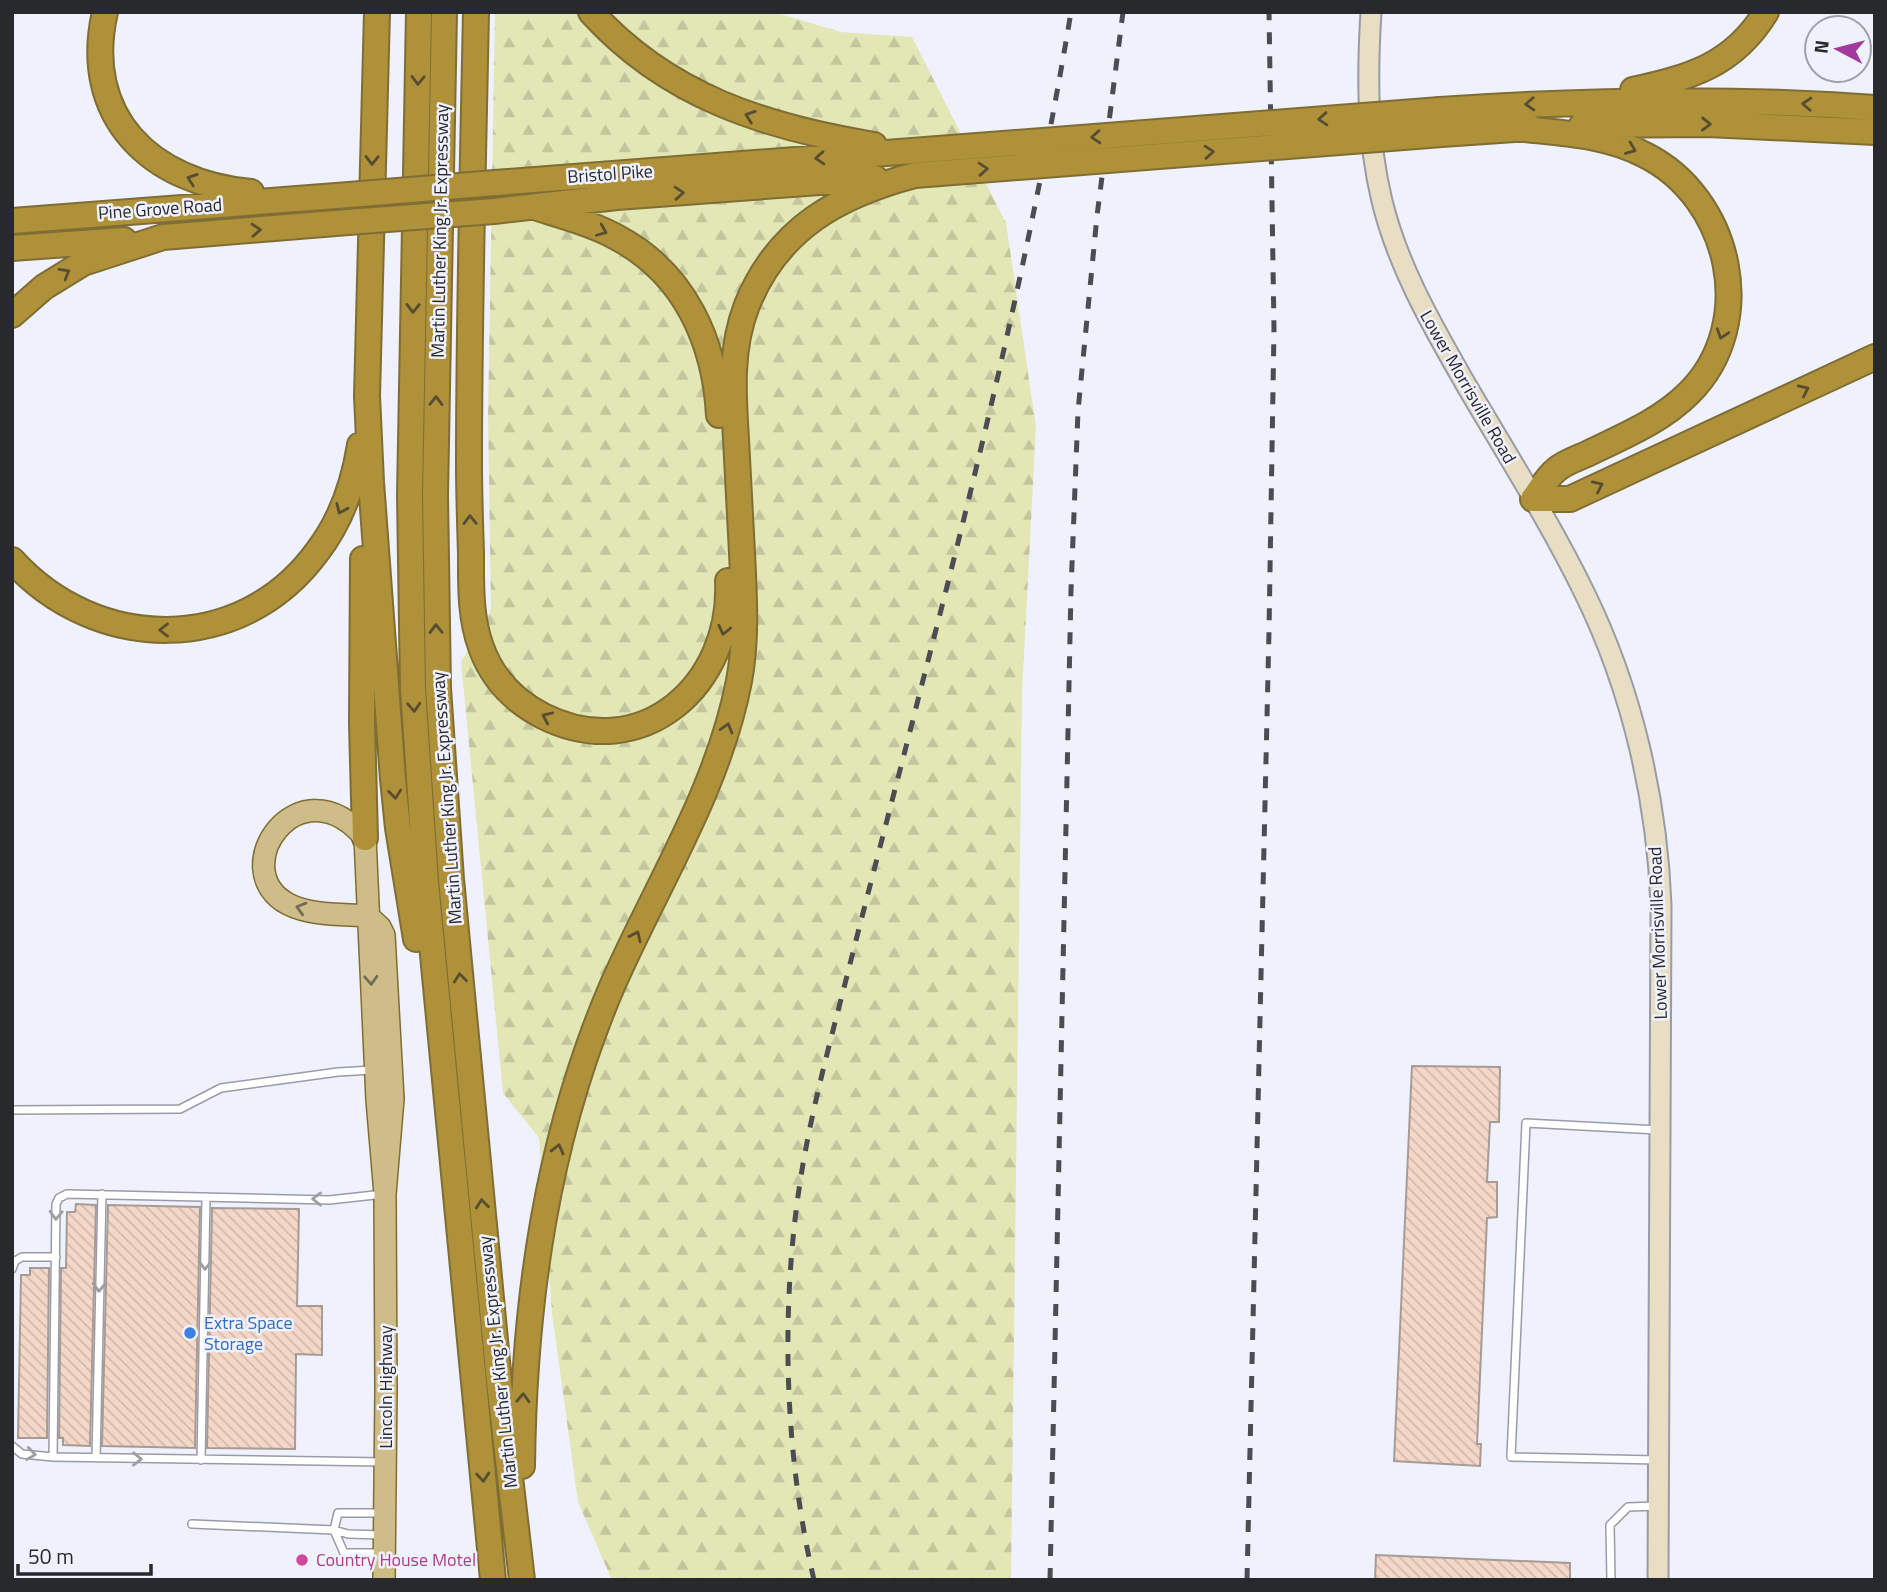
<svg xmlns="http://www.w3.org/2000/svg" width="1887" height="1592" font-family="'Titillium Web',sans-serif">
  <defs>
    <pattern id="forest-firs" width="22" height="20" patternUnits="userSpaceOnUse" patternTransform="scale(1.75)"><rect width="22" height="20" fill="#e3e7b6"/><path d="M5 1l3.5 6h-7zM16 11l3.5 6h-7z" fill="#c3c69d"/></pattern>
    <pattern id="building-back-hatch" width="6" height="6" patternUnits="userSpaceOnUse" patternTransform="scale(1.75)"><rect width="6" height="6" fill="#f5d7c8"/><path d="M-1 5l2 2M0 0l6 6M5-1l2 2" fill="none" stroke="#d2b9ac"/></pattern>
  </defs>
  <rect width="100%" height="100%" fill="#eff1fd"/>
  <path fill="url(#forest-firs)" d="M 495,12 L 774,12 L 841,32 L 912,37 L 1006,223 L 1036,427 L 1022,691 L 1011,1580 L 612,1580 L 578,1502 L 552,1313 L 539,1138 L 503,1093 L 461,662 L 491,610 L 488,416 Z"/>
  <path fill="url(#building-back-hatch)" stroke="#a79b96" stroke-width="2" d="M 1412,1066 L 1500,1067 L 1499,1122 L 1490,1122 L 1487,1182 L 1497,1182 L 1497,1217 L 1487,1218 L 1477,1444 L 1481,1444 L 1480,1466 L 1394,1461 Z
    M 76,1204 L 96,1205 L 90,1446 L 63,1445 L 63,1438 L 59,1438 L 61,1268 L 66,1268 L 67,1212 L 75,1212 Z
    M 108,1205 L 200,1207 L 195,1448 L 102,1446 Z
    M 212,1208 L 299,1209 L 297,1306 L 322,1306 L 322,1355 L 296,1354 L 295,1449 L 207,1448 Z
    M 30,1268 L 49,1268 L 47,1438 L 18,1438 L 21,1275 L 30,1275 Z
    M 1376,1555 L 1570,1563 L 1570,1580 L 1375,1580 Z"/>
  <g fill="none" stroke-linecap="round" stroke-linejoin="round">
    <g stroke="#999ba6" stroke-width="10">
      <path id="lane" d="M 12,1110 L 180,1109 L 221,1088 L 338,1072 L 373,1070
        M 1658,1130 L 1526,1123 L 1511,1457 L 1658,1460
        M 12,1269 L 15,1261 L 22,1257 L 56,1257
        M 12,1446 L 22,1454 L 53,1457
        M 96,1458 L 102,1194
        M 201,1460 L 206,1197
        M 383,1462 L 53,1457 L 56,1204 L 59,1198 L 67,1194 L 329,1200 L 384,1194
        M 192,1524 L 334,1530 L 338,1513 L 381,1513
        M 334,1530 L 344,1553 L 382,1553
        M 334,1530 L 348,1534 L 382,1535
        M 1611,1580 L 1610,1525 L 1628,1507 L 1658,1506"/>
    </g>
    <g stroke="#999ba6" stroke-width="23">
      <path id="secondary" d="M 1371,12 C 1367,76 1367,139 1382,201 C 1398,267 1432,325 1465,383 C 1506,453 1550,522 1585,594 C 1632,690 1657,799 1661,905 L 1658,1580"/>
    </g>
    <g stroke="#7f6d34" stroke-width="24">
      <path id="primary" d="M 384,1580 L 386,1390 L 385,1194 L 377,1100 L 365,838 C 299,760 224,870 288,904 C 311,916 343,914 368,916 L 380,927 L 384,935 L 393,1099 L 385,1194"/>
    </g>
    <g stroke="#7f6d34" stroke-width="28">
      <path id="highway" d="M 105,12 C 81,117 151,183 251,192
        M 377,12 L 367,396 L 371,482 L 393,779 L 398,828 L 416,939
        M 419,12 L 410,495 L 413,689 L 426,882 L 493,1580
        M 444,12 L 435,495 L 438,688 L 451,879 L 499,1382 L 522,1580
        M 476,12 C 473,162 469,313 469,463 C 469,493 470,523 471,553 C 471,585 470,617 481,647 C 492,678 514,701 543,716 C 643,766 733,684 728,581
        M 591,12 C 667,96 765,127 874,145
        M 1633,90 C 1690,77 1733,66 1766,12
        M 1440,110 C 1585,100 1729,97 1875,108
        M 1582,125 L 1708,124 L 1875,132
        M 1516,128 C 1559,133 1605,134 1645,155 C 1731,198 1759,323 1689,393 C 1661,421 1624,436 1589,453 C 1579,458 1565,462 1556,470 C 1547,477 1540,490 1533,499
        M 1442,134 L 1531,128
        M 495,183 L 912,151
        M 538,208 C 565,217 593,224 618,238 C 685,274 715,342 719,415
        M 494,211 L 617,197 L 875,178
        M 12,221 L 349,195
        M 12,248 L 124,240
        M 12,315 L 44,287 L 83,263 L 163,237 L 348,222
        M 1533,499 L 1570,499 L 1875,357
        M 363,559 L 362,723 L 365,838
        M 12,560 C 96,653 241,656 317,552 C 341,521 354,483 360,445
        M 522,1466 C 524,1300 547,1137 613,984 C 657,884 718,790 739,681 C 747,639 744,595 742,553 C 740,515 738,477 736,439 C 733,393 730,348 747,305 C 778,228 839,195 915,175"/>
    </g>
    <use href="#lane" stroke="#fff" stroke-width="7"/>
    <use href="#secondary" stroke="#e7dec3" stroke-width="19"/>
    <use href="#primary" stroke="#cebd88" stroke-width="21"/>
    <use href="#highway" stroke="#ae9138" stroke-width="24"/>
    <path stroke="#4b4d52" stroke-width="5" stroke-dasharray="12 12" stroke-linecap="butt" d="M 814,1580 C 783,1448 780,1297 803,1164 C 815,1095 834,1028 851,960 C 874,869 898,779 921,688 C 979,464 1033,240 1071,12
      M 1050,1580 L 1071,590 L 1078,411 L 1097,216 L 1123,12
      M 1247,1580 L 1269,631 L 1274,329 L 1269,12"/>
    <g stroke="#7f6d34" stroke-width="28" stroke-linecap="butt">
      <path id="highway-bridge" d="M 912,151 L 1440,110
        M 915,175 L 1442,134
        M 349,195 L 495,183
        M 348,222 L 494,211"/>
    </g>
    <use href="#highway-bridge" stroke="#ae9138" stroke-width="24"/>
  </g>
  <defs><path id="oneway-chevron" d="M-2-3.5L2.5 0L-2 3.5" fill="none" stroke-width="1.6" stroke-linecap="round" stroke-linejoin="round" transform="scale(1.75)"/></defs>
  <g stroke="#574d31">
    <use href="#oneway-chevron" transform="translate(418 80) rotate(91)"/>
    <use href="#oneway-chevron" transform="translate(1530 104) rotate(177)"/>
    <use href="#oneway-chevron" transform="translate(1807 104) rotate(-177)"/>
    <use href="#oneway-chevron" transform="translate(750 116) rotate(-161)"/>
    <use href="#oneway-chevron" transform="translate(1323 119) rotate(176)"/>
    <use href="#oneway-chevron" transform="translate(1706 124) rotate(1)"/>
    <use href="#oneway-chevron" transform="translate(1096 137) rotate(176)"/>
    <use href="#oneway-chevron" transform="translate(1631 149) rotate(22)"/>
    <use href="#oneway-chevron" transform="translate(1209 152) rotate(-4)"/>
    <use href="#oneway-chevron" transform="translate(820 158) rotate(176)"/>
    <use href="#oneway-chevron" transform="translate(372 160) rotate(91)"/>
    <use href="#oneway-chevron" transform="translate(983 169) rotate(-4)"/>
    <use href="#oneway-chevron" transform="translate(192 179) rotate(-161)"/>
    <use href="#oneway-chevron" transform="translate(679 193) rotate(-4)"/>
    <use href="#oneway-chevron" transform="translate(256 230) rotate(-4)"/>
    <use href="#oneway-chevron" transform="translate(602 231) rotate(23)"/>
    <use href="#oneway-chevron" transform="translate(65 273) rotate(-30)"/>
    <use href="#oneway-chevron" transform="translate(413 308) rotate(91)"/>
    <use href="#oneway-chevron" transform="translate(1722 334) rotate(108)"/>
    <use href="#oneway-chevron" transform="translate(1804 390) rotate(-25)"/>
    <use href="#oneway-chevron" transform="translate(436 401) rotate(-89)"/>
    <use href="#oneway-chevron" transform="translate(1598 486) rotate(-25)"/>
    <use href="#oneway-chevron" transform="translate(341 509) rotate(114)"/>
    <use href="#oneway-chevron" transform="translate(470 520) rotate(-91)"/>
    <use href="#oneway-chevron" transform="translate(436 629) rotate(-91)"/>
    <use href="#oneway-chevron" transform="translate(164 630) rotate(180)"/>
    <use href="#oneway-chevron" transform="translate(724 630) rotate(103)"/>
    <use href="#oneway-chevron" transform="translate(414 707) rotate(87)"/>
    <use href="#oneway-chevron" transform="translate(547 717) rotate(-156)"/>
    <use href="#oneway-chevron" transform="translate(727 728) rotate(-74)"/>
    <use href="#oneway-chevron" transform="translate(395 794) rotate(84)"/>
    <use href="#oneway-chevron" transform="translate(636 936) rotate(-65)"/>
    <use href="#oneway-chevron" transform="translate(460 978) rotate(-96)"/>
    <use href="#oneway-chevron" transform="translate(558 1149) rotate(-76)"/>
    <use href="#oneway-chevron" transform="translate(482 1204) rotate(-96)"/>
    <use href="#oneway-chevron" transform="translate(523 1398) rotate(-88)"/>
    <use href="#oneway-chevron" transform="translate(483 1477) rotate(85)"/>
  </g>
  <g stroke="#736c56">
    <use href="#oneway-chevron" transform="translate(301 908) rotate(-164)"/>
    <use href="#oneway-chevron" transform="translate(371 980) rotate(87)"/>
  </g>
  <g stroke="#9e9fa0">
    <use href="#oneway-chevron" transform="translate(317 1199) rotate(-179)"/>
    <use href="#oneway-chevron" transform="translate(56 1215) rotate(92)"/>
    <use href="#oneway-chevron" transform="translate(205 1265) rotate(91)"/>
    <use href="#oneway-chevron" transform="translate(99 1287) rotate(91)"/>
    <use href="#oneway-chevron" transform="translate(31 1454) rotate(8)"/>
    <use href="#oneway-chevron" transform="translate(137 1459) rotate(1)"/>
  </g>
  <circle fill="#3f7fe0" stroke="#eff1fd" stroke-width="2.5" cx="190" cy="1333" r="7"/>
  <circle fill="#d1479c" stroke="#eff1fd" stroke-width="2.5" cx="302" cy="1560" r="7"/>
  <g text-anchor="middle" stroke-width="5" stroke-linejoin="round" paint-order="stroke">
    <g font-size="18" fill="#28292d" stroke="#eff1fd">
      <text transform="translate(610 174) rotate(-4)" y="6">Bristol Pike</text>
      <text transform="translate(160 209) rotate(-4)" y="6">Pine Grove Road</text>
      <text transform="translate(440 231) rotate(-89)" y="6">Martin Luther King Jr. Expressway</text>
      <text transform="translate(1468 387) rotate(60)" y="6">Lower Morrisville Road</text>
      <text transform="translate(447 798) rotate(-94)" y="6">Martin Luther King Jr. Expressway</text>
      <text transform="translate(1658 933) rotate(-92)" y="6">Lower Morrisville Road</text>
      <text transform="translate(498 1362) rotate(-96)" y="6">Martin Luther King Jr. Expressway</text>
      <text transform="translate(386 1387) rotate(-90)" y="6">Lincoln Highway</text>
    </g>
    <g font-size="18" fill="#366cbe" stroke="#eff1fd" text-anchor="start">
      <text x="204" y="1329">Extra Space<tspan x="204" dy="21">Storage</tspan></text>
    </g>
    <g font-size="18" fill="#b23c85" stroke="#eff1fd" text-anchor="start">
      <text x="316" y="1566">Country House Motel</text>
    </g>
  </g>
  <rect width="1887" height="1592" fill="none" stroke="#28292d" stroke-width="28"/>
  <g transform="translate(1838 49) rotate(277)"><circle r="33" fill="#eff1fd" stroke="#9fa1aa" stroke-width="2"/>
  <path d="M0-5L12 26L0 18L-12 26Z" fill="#a2399c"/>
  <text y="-10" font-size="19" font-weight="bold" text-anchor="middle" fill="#28292d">N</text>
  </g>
  <path d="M18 1564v10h133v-10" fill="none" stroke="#28292d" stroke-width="3.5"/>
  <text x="28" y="1564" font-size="21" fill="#28292d" stroke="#eff1fd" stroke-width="5" paint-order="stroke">50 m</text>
</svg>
